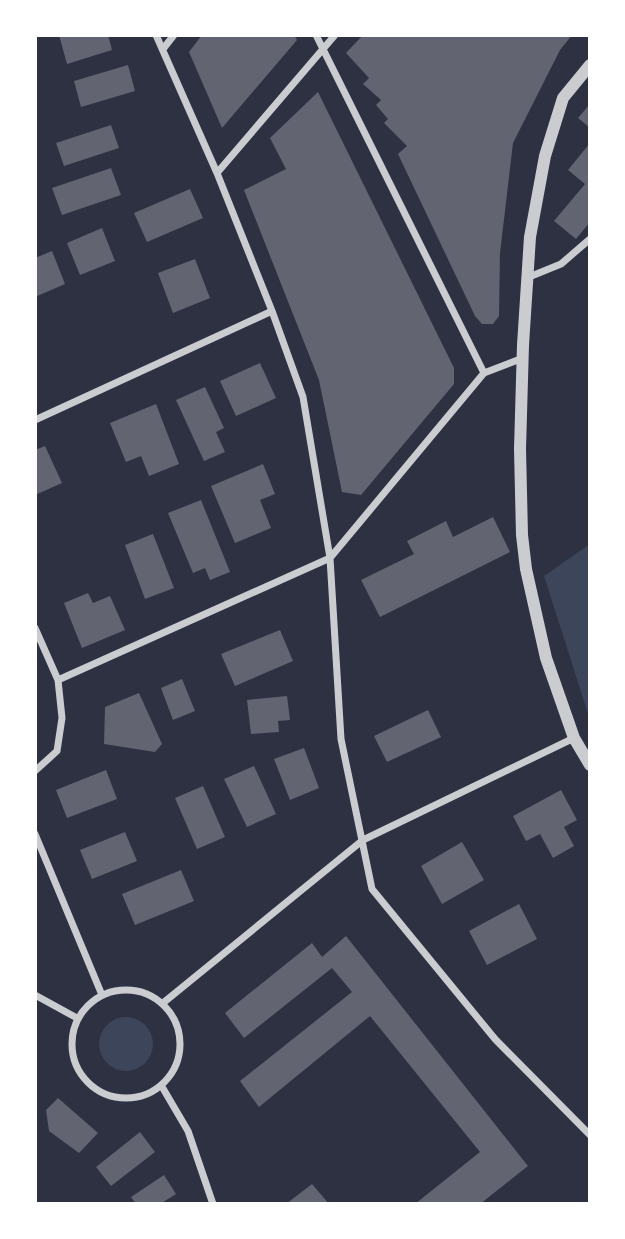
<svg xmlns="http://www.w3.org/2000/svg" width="625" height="1239" font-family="Spectral,serif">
  <rect width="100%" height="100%" fill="#2d3142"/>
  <path fill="#3c4559" d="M 590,544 L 590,720 L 544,576 Z
    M99 1044a27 27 0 1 1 54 0a27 27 0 1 1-54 0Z"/>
  <path fill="#626471" d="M 59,35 L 108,35 L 112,50 L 67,64 Z
    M 202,35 L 294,35 L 297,40 L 222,128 L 189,52 Z
    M 363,35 L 572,35 L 560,50 L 513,143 L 500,253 L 499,316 L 493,324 L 482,324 L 475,316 L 398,154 L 407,146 L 384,123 L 388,119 L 376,105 L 381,100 L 363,84 L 369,78 L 346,53 Z
    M 128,65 L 135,91 L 81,107 L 74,81 Z
    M 318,92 L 454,368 L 454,384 L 361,495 L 342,492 L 319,380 L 244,190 L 286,169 L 270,138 Z
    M 590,104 L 590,128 L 578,118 Z
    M 111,125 L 119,148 L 64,166 L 56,143 Z
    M 590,143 L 590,222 L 576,239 L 554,221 L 585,184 L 568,170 Z
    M 111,168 L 121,195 L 62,215 L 52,188 Z
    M 190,189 L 203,218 L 147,242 L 134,213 Z
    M 102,228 L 115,261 L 80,275 L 67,243 Z
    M 52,251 L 65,284 L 35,297 L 35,258 Z
    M 195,259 L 210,298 L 173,313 L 158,273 Z
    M 260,363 L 276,398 L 236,416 L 220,381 Z
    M 205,387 L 224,428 L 216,432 L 225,452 L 204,461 L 176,400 Z
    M 156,404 L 179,464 L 149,476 L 141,456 L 126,462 L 110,423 Z
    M 45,446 L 62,483 L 35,495 L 35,450 Z
    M 263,464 L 275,494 L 260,500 L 271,528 L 235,543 L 211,486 Z
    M 201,500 L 230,572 L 210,580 L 205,568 L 193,573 L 168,513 Z
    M 493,517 L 510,552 L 380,617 L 361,580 L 414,554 L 407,541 L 446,521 L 453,537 Z
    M 153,534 L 174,588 L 145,599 L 125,545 Z
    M 88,593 L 93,603 L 110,596 L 125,630 L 82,648 L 64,603 Z
    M 280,630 L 293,661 L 235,686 L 221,654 Z
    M 182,679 L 195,711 L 173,720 L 161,688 Z
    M 139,693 L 162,744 L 155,752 L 104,744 L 105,707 Z
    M 287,696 L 290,720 L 278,721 L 279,732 L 251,734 L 247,700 Z
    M 428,710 L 441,737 L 387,762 L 374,736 Z
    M 304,748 L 319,788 L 290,800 L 274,759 Z
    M 254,766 L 276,814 L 247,827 L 224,779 Z
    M 106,770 L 117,799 L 67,818 L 56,790 Z
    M 203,786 L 225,837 L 197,849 L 175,798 Z
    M 561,790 L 577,820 L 564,827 L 574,846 L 553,858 L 540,834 L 526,841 L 513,816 Z
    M 125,832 L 137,861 L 92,879 L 80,850 Z
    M 462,842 L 484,880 L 442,904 L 421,866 Z
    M 181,870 L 194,901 L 135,925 L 122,894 Z
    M 519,904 L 537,939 L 487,965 L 469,931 Z
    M 346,936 L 528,1166 L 480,1204 L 415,1204 L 480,1152 L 370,1016 L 259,1107 L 240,1081 L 352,992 L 332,968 L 244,1038 L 225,1013 L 312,943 L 322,957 Z
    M 58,1098 L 98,1133 L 79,1153 L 49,1131 L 46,1110 Z
    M 140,1132 L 155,1152 L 111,1186 L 96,1167 Z
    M 164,1175 L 176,1194 L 160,1204 L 136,1204 L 131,1197 Z
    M 312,1184 L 329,1204 L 286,1204 Z"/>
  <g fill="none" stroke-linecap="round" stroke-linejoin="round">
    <path stroke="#caccd0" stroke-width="7" d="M 156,35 L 217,173 L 272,311 L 303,397 L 330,558 L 341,739 L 372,889 L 495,1039 L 590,1135
      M 316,35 L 484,373
      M 163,49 L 174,35
      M 217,173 L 335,35
      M 529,277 L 561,264 L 590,239
      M 35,420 L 272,311
      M 35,628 L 58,680 L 62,718 L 57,751 L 35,771
      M 58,680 L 330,558 L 484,373 L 523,358
      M 35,834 L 102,995
      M72 1044a54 54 0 1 1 108 0a54 54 0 1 1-108 0Z
      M 35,995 L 77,1018
      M 163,1003 L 363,840 L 574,738
      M 161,1085 L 188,1131 L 213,1204"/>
    <path stroke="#caccd0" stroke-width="12" d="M 590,65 L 563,98 L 545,156 L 530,237 L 523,345 L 520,449 L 522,535 L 526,569 L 546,658 L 574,738 L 590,765"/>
  </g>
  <rect width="625" height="1239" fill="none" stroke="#ffffff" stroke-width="74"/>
</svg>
